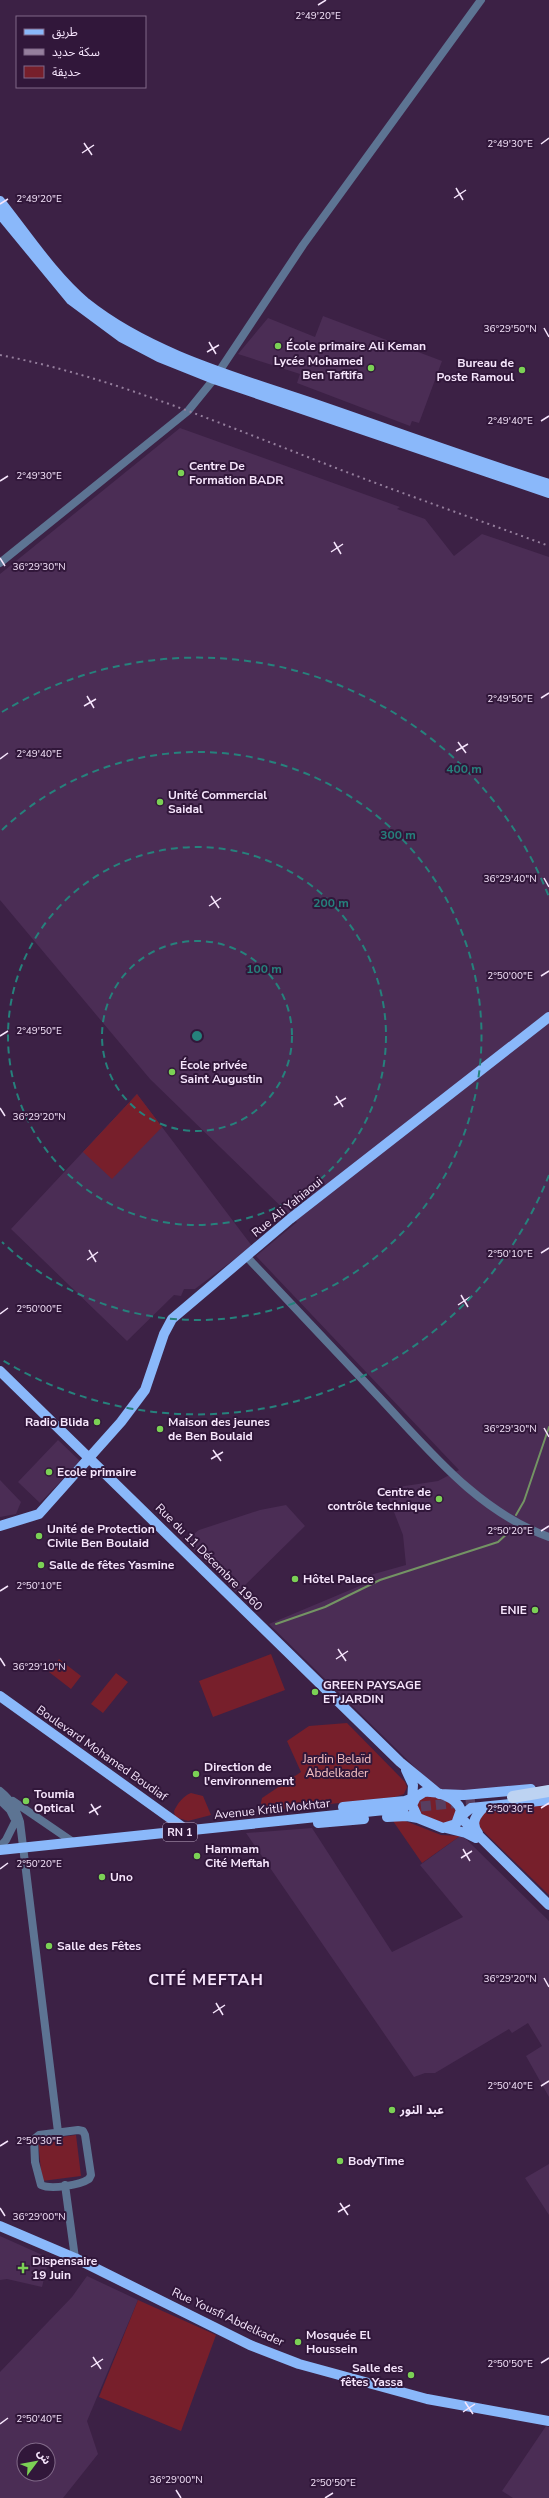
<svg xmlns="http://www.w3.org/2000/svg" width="549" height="2498" font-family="'Nunito Sans','Noto Sans Arabic',sans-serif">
  <rect width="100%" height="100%" fill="#3c2145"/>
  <path fill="#4b2d55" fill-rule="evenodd" d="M 323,316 L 442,361 L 419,423 L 412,421 L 410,426 L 297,383 L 300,374 L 238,354 L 268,318 L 315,337 Z
    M 180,428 L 400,507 L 397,509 L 425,519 L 454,556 L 482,534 L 549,557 L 549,1785 L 465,1791 L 445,1791 L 432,1784 L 269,1624 L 362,1585 L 356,1579 L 406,1565 L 403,1535 L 385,1489 L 438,1481 L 459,1470 L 256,1256 L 297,1222 L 150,1079 L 0,900 L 0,574 Z
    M 137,1094 L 252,1246 L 195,1289 L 184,1289 L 181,1296 L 174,1295 L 127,1341 L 11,1229 Z
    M 58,1440 L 80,1461 L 40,1503 L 18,1482 Z
    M 0,1480 L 21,1502 L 16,1514 L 0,1517 Z
    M 286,1505 L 305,1526 L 237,1593 L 185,1541 L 199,1530 L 260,1510 Z
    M 312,1828 L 392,1952 L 463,1917 L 420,1865 L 460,1836 L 466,1839 L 549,1921 L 549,2097 L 526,2056 L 542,2046 L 528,2023 L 512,2033 L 509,2029 L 435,2073 L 425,2073 L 414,2077 L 246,1833 Z
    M 549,2164 L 549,2215 L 525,2178 Z
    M 0,2236 L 49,2258 L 42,2287 L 7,2279 L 0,2280 Z
    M 87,2276 L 138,2300 L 87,2421 L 98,2454 L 63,2498 L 0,2498 L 0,2372 L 72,2297 ZM 24,2450 L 48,2450 L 48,2474 L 24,2474 Z
    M 546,2426 L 549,2427 L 549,2498 L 513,2498 L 502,2491 Z"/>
  <path fill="#771f2b" d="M 137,1094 L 162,1127 L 112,1179 L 83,1152 Z
    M 271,1654 L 285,1690 L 213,1717 L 199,1681 Z
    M 59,1659 L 81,1676 L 71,1689 L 49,1672 Z
    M 116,1673 L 128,1682 L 103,1713 L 91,1704 Z
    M 347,1723 L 405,1782 L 407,1787 L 404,1794 L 395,1797 L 265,1811 L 261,1803 L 262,1798 L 301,1772 L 287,1741 L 309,1726 Z
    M 191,1793 L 203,1796 L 211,1815 L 188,1821 L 175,1817 L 174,1811 C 178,1803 183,1796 191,1793 Z
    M 423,1795 L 449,1800 L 456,1811 L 453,1820 L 445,1824 L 424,1818 L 416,1805 Z
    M 549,1804 L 549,1895 L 481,1829 L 478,1823 L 483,1812 Z
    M 403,1820 L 441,1835 L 460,1836 L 422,1863 L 393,1821 Z
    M 76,2135 L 81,2176 L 42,2181 L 38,2140 Z
    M 138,2300 L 216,2335 L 181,2431 L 99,2397 Z"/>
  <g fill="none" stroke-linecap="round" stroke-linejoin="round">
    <path stroke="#749464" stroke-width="2" d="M 516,1515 L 524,1501 L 549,1427
      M 276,1624 L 325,1607 L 380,1580 L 498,1542 L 509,1532"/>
    <path stroke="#583e60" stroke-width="10" stroke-dasharray="10 5" stroke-linecap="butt" d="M 406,1808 L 475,1801"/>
    <path stroke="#5d7493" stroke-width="8" d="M 0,563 L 188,411 L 214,379 L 303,245 L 481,0
      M 246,1256 C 290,1303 334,1349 378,1396 C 429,1450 477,1511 549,1537
      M 0,1791 C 11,1800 16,1809 20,1822 L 58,2132
      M 0,1800 L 10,1810 L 14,1818
      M 13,1801 L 73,1842
      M 0,1847 L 6,1840 L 15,1822
      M 78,2130 L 83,2131 L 85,2135 L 91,2175 L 89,2179 C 80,2185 51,2190 41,2185 L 35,2162 L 34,2139 L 39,2135 Z
      M 65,2185 L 75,2258"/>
    <path stroke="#8ab8fa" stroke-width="10" d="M 0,201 C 27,235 53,275 86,303 C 150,354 235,377 312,403 C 391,430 469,459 549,484
      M 0,214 L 71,300 L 121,337 L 159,357 L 214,379 L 549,493
      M 0,1371 L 400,1762 L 439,1794 L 464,1795 L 531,1789
      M 0,1526 L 39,1514 L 121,1422 L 145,1390 L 164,1334 L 172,1319 L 290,1219 L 549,1017
      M 0,1696 L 188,1831
      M 406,1770 L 413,1785 L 412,1802
      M 424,1792 C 437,1791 456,1797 461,1810 L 456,1824 L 443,1828 L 418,1818 L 412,1805 L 416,1797 Z
      M 549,1800 L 471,1808 L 460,1817 L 549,1905
      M 343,1807 L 405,1801 L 416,1797
      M 387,1817 L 407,1816 L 418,1818
      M 318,1823 L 364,1819
      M 446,1828 L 466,1833 L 476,1838
      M 478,1833 C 470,1823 476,1815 484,1807
      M 0,1850 L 404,1808
      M 0,2226 L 75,2258 L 250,2345 L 299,2364 L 427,2399 L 549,2421"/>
    <path stroke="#bdd3f2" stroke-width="12" d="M 513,1797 L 549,1791"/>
    <path stroke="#957f9d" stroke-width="2" stroke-dasharray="2 4" stroke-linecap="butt" d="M 0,355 C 108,376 211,420 313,459 C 391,490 471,517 549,546"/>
  </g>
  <path fill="none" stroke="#f6e5fc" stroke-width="1.5" d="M 318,5 L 326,0M 84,143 L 92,155M 541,144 L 549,138M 82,153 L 94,145M 456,188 L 463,200M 454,198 L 466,190M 0,204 L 8,199M 544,328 L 549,337M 209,342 L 216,354M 207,352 L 219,345M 541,421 L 549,416M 0,481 L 8,476M 334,542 L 341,554M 331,552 L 343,544M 0,558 L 5,566M 87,696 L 94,708M 541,698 L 549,693M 84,706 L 96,699M 458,742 L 466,753M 456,751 L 468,744M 0,759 L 8,753M 544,878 L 549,887M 211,896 L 219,908M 209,906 L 221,898M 541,976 L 549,971M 0,1036 L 8,1031M 336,1096 L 343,1107M 334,1105 L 346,1098M 0,1108 L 5,1116M 89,1250 L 96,1262M 541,1253 L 549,1248M 87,1260 L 98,1252M 461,1295 L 468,1307M 458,1305 L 470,1297M 0,1314 L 8,1308M 544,1428 L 549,1437M 213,1450 L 221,1461M 211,1459 L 223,1452M 541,1531 L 549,1526M 0,1591 L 8,1586M 338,1649 L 346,1661M 0,1658 L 5,1666M 336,1659 L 348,1651M 91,1804 L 98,1815M 541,1808 L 549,1803M 89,1813 L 101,1806M 463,1849 L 470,1861M 461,1858 L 472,1851M 0,1869 L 8,1863M 544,1978 L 549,1987M 216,2003 L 223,2015M 213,2013 L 225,2005M 541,2086 L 549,2081M 0,2146 L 8,2141M 340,2203 L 348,2215M 0,2208 L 5,2216M 338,2212 L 350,2205M 93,2357 L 101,2369M 541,2363 L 549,2358M 91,2367 L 103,2359M 465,2402 L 473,2414M 463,2412 L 475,2404M 0,2424 L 8,2418M 176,2490 L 181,2498M 325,2498 L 333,2493"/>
  <g fill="none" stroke="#26817c" stroke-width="2" stroke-dasharray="7 5">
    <circle cx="197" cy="1036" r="95"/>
    <circle cx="197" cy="1036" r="189"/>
    <path d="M2 830A284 284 0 1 1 2 1242"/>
    <path d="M549 1175A378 378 0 0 1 2 1360M2 712A378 378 0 0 1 549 897"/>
  </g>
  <g fill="#7bd155" stroke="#31173a" stroke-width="1.5">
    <circle cx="278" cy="346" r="4"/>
    <circle cx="371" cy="368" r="4"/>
    <circle cx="522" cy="370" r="4"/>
    <circle cx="181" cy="473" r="4"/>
    <circle cx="160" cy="802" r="4"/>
    <circle cx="172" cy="1072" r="4"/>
    <circle cx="97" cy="1422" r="4"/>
    <circle cx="160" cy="1429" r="4"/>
    <circle cx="49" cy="1472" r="4"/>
    <circle cx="439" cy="1499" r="4"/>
    <circle cx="39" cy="1536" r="4"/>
    <circle cx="41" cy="1565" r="4"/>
    <circle cx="295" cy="1579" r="4"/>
    <circle cx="535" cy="1610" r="4"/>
    <circle cx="315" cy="1692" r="4"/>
    <circle cx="196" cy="1774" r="4"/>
    <circle cx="26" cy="1801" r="4"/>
    <circle cx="197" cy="1856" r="4"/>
    <circle cx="102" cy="1877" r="4"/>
    <circle cx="49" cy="1946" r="4"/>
    <circle cx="392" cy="2110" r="4"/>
    <circle cx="340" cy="2161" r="4"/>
    <path d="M21 2262h4v4h4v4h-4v4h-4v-4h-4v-4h4z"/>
    <circle cx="298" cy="2342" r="4"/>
    <circle cx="411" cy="2375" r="4"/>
  </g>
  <g text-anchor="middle" stroke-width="4" stroke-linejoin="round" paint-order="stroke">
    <rect fill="#31173a" stroke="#bba7c2" stroke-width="1" x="163" y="1823" width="34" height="18" rx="3"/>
    <g font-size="11" font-weight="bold" fill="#f6e5fc">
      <text x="180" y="1836">RN 1</text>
    </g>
    <g font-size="12" font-weight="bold" fill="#f6e5fc" stroke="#31173a" text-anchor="start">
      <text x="286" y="350">École primaire Ali Keman</text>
      <text x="363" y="365" text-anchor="end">Lycée Mohamed<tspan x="363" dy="14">Ben Taftifa</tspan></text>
      <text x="514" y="367" text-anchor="end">Bureau de<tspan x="514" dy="14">Poste Ramoul</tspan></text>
      <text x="189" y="470">Centre De<tspan x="189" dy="14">Formation BADR</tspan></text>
      <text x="168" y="799">Unité Commercial<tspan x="168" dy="14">Saidal</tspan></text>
      <text x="180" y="1069">École privée<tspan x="180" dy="14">Saint Augustin</tspan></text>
      <text x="89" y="1426" text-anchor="end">Radio Blida</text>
      <text x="168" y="1426">Maison des jeunes<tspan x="168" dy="14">de Ben Boulaid</tspan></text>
      <text x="57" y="1476">Ecole primaire</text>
      <text x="431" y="1496" text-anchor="end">Centre de<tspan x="431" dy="14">contrôle technique</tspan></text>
      <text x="47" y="1533">Unité de Protection<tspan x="47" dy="14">Civile Ben Boulaid</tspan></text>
      <text x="49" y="1569">Salle de fêtes Yasmine</text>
      <text x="303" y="1583">Hôtel Palace</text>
      <text x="527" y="1614" text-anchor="end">ENIE</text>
      <text x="323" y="1689">GREEN PAYSAGE<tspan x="323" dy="14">ET JARDIN</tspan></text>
      <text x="204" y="1771">Direction de<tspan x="204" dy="14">l'environnement</tspan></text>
      <text x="34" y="1798">Toumia<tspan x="34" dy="14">Optical</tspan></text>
      <text x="205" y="1853">Hammam<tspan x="205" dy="14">Cité Meftah</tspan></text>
      <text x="110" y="1881">Uno</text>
      <text x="57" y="1950">Salle des Fêtes</text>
      <text x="400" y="2114">عبد النور</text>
      <text x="348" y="2165">BodyTime</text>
      <text x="32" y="2265">Dispensaire<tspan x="32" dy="14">19 Juin</tspan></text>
      <text x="306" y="2339">Mosquée El<tspan x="306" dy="14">Houssein</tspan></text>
      <text x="403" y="2372" text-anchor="end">Salle des<tspan x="403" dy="14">fêtes Yassa</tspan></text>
    </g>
    <g font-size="12" fill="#f6e5fc" stroke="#31173a">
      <text transform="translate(287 1207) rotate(-39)" y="4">Rue Ali Yahiaoui</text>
      <text transform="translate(209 1557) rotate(45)" y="4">Rue du 11 Décembre 1960</text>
      <text transform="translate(102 1753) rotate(35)" y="4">Boulevard Mohamed Boudiaf</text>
      <text transform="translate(272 1809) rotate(-6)" y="4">Avenue Kritli Mokhtar</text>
      <text transform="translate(228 2317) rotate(25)" y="4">Rue Yousfi Abdelkader</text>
    </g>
    <g font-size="12" fill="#f8c2c3" stroke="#31173a">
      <text x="337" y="1763">Jardin Belaïd<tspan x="337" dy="14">Abdelkader</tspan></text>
    </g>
    <g font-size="16" font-weight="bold" letter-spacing="1" fill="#f6e5fc" stroke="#31173a">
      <text x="206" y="1985">CITÉ MEFTAH</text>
    </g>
  </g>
  <g font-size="10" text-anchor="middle" fill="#f6e5fc" stroke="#31173a" stroke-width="4" stroke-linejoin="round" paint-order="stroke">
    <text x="318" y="19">2°49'20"E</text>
    <text x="510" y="147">2°49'30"E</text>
    <text x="39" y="202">2°49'20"E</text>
    <text x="510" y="332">36°29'50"N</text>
    <text x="510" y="424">2°49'40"E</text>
    <text x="39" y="479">2°49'30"E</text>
    <text x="39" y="570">36°29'30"N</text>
    <text x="510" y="702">2°49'50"E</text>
    <text x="39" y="757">2°49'40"E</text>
    <text x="510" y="882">36°29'40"N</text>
    <text x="510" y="979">2°50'00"E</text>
    <text x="39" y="1034">2°49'50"E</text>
    <text x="39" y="1120">36°29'20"N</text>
    <text x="510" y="1257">2°50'10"E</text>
    <text x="39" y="1312">2°50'00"E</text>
    <text x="510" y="1432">36°29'30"N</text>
    <text x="510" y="1534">2°50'20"E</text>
    <text x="39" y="1589">2°50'10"E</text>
    <text x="39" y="1670">36°29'10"N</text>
    <text x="510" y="1812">2°50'30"E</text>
    <text x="39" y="1867">2°50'20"E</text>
    <text x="510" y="1982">36°29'20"N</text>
    <text x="510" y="2089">2°50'40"E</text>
    <text x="39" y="2144">2°50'30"E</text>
    <text x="39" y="2220">36°29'00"N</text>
    <text x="510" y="2367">2°50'50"E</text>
    <text x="39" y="2422">2°50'40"E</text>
    <text x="176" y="2483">36°29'00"N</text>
    <text x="333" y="2486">2°50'50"E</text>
  </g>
  <circle cx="197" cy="1036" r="6" fill="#26817c" stroke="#31173a" stroke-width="2"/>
  <g font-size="12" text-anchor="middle" font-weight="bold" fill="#26817c" stroke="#31173a" stroke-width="4" stroke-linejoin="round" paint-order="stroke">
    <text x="464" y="773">400 m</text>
    <text x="398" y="839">300 m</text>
    <text x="331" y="907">200 m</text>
    <text x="264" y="973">100 m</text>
  </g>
  <rect x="16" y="16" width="130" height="72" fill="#31173a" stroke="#806988"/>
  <rect x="24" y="29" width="20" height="6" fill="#8ab8fa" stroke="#806988"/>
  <text x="52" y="36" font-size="12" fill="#f6e5fc">طريق</text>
  <rect x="24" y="49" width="20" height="6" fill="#957f9d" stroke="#806988"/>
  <text x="52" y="56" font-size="12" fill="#f6e5fc">سكة حديد</text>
  <rect x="24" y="66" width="20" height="12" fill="#771f2b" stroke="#806988"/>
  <text x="52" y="76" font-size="12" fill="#f6e5fc">حديقة</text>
  <g transform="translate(36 2462) rotate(58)"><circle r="19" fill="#31173a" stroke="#806988"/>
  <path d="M0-3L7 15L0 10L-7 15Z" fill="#7bd155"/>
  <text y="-6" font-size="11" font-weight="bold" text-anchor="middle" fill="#f6e5fc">ش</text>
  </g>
</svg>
